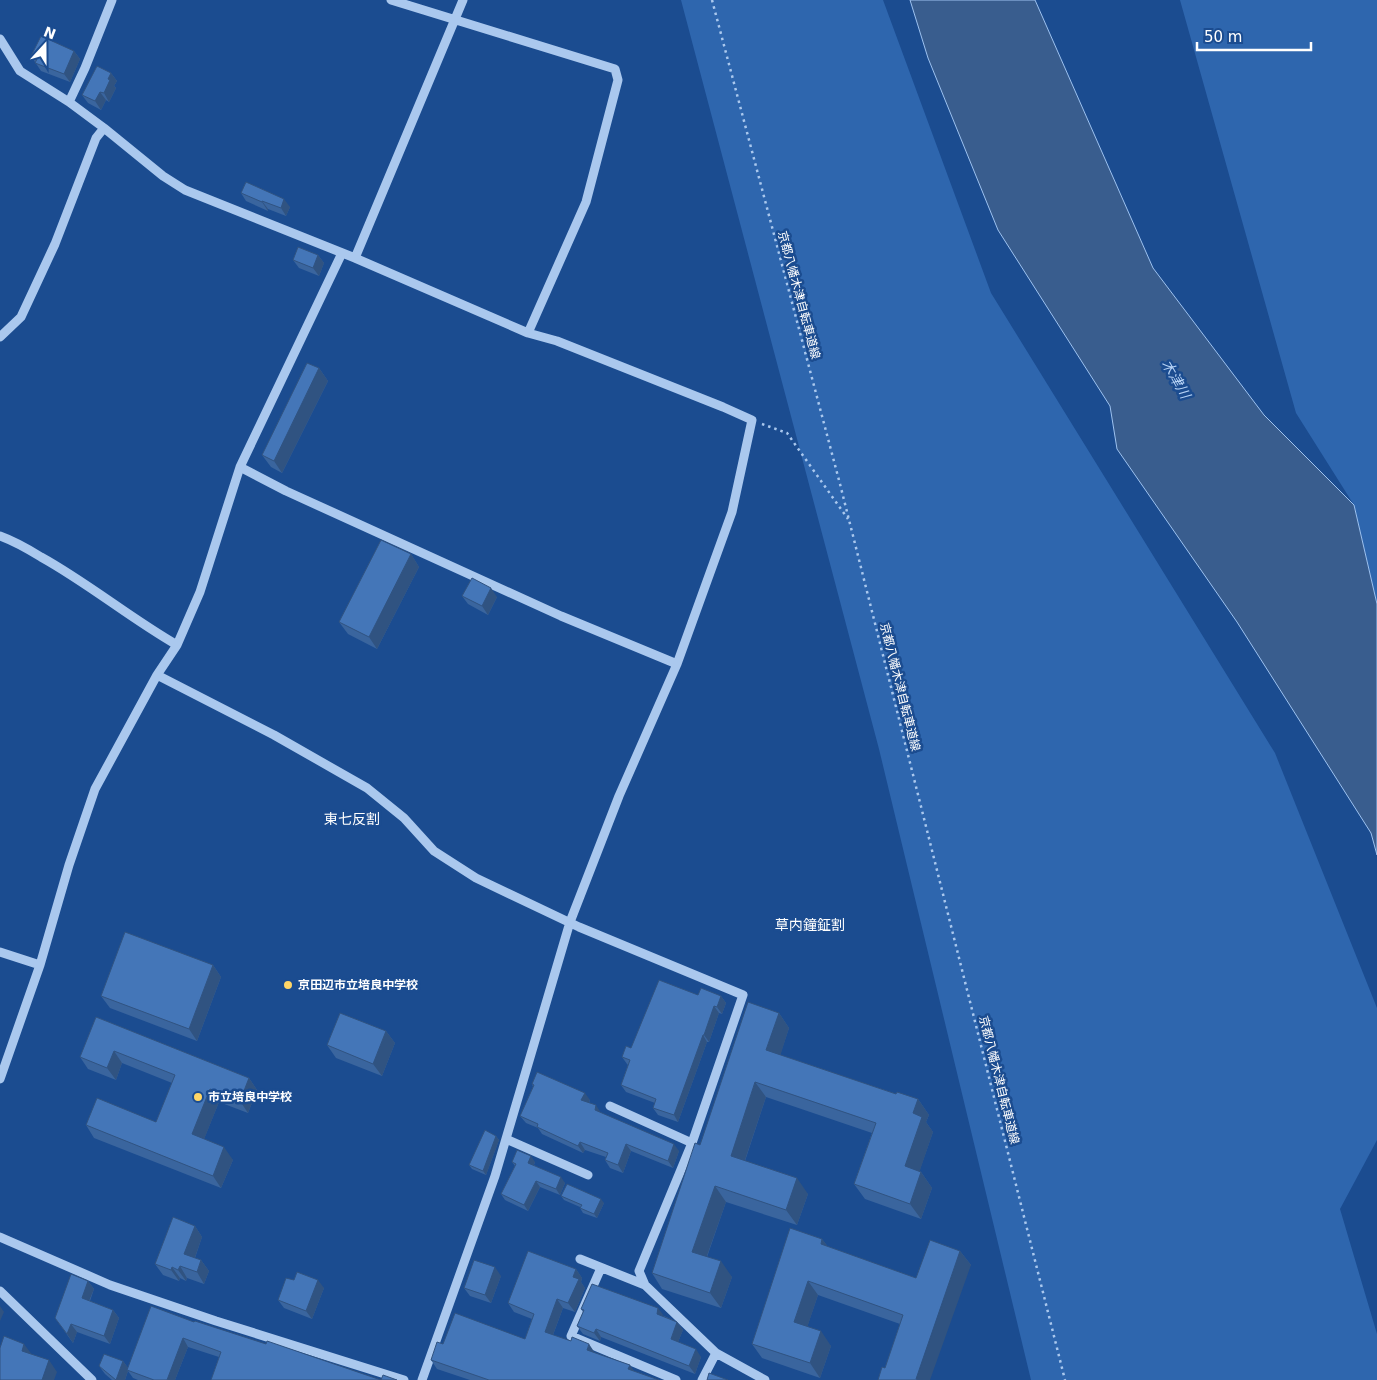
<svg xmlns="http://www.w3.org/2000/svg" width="1377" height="1380" font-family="'DejaVu Sans','Noto Sans JP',sans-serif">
  <rect width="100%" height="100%" fill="#1b4c90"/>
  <path fill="#2e66ae" d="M 681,0 L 883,0 L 991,293 L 1275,753 L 1377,1008 L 1377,1140 L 1340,1209 L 1377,1334 L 1377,1380 L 1031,1380 L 879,749 Z
    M 1180,0 L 1377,0 L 1377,604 L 1354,505 L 1296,413 Z"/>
  <path fill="#395d8e" stroke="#9dc2f0" d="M 910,0 L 1035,0 L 1153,268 L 1264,415 L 1354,505 L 1377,604 L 1377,855 L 1371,833 L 1237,622 L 1117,449 L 1110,406 L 998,230 L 928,58 Z"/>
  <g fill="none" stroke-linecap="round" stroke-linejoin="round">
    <path stroke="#aac8ee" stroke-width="2.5" stroke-dasharray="2.5 4" stroke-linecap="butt" d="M 712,0 L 840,484 L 1065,1380
      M 762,424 L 787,433 L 848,519"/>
    <path stroke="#aac8ee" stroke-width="9" d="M 391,0 L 615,69 L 618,80 L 586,202 L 528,333
      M 0,39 L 20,71 L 69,102 L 104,128 L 163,176 L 185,190 L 355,258 L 528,333 L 557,341 L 723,407 L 752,420 L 732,512 L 677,664 L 619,796 L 570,922 L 495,1176 L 422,1380
      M 69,102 L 85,68 L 112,0
      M 355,258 L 463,0
      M 0,337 L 21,317 L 55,244 L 96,138 L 104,128
      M 240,467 L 286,491 L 561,616 L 677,664
      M 0,536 C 14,541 28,549 41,557 C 88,583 130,618 177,645
      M 157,675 L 274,735 L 367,788 L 404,818 L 434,851 L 476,878 L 579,927 L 743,995 L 692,1143 L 639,1271 L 645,1285 L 716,1353 L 765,1380
      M 0,952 L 40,965
      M 0,1079 L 40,965 L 69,865 L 95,789 L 157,675 L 177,645 L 200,592 L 240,467 L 342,253
      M 610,1106 L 692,1143
      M 506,1139 L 588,1175
      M 0,1237 L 110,1285 L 216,1321 L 404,1380
      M 580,1259 L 645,1285
      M 601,1268 L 571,1336 L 676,1380
      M 0,1291 L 92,1380
      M 702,1380 L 716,1353"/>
  </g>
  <path fill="#3a659e" d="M 74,51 L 80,59 L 70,82 L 41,71 L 31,56 Z
    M 111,73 L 117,81 L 114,86 L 116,88 L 109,102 L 106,100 L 101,110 L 88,103 L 82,95 Z
    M 241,193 L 290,207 L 286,216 L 268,209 L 268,211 L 246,201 Z
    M 318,255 L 324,263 L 319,276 L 299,268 L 293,260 Z
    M 319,368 L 328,381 L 282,473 L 271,467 L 262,455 Z
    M 411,554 L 419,567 L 377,649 L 348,634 L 339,622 Z
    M 462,596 L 497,597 L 488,615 L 468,604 Z
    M 213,965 L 221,977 L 197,1041 L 110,1008 L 101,996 Z
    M 698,995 L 721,996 L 726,1003 L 722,1014 L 719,1013 L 709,1042 L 707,1042 L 678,1122 L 658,1115 L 653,1108 L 655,1103 L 626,1092 L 621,1085 L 628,1065 L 627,1064 L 622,1057 L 631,1048 Z
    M 779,1013 L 789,1028 L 780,1055 L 896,1094 L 918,1099 L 929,1115 L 926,1122 L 933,1132 L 919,1172 L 921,1172 L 932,1188 L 921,1219 L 865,1199 L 854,1184 L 872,1133 L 766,1097 L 745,1161 L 808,1194 L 797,1225 L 726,1202 L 707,1257 L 732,1277 L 721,1308 L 662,1289 L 652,1273 L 700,1145 Z
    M 96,1017 L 249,1078 L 257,1090 L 248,1113 L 219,1102 L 204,1139 L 233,1160 L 221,1188 L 94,1138 L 86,1125 L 156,1122 L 172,1083 L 122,1063 L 116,1080 L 88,1069 L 80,1057 Z
    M 386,1031 L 395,1043 L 382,1076 L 336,1058 L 327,1045 Z
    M 532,1084 L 590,1100 L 589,1103 L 601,1113 L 679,1151 L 673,1168 L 631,1151 L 623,1173 L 610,1168 L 605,1160 L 606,1157 L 585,1150 L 583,1153 L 542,1134 L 538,1128 L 526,1123 L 520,1116 L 533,1087 Z
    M 496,1136 L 499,1140 L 486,1175 L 472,1169 L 469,1165 Z
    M 512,1162 L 535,1162 L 534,1165 L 565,1183 L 560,1195 L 540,1187 L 528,1211 L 505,1200 L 501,1194 L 515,1166 Z
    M 561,1196 L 604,1203 L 597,1218 L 583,1213 L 580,1208 L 580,1207 L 564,1200 Z
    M 195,1226 L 202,1237 L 195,1258 L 201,1260 L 209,1271 L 204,1284 L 187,1278 L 186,1281 L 180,1278 L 179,1281 L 163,1275 L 155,1264 Z
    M 822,1239 L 828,1247 L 916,1278 L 960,1251 L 971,1265 L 885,1368 L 900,1324 L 818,1295 L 807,1327 L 831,1346 L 820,1378 L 762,1358 L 752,1344 Z
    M 576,1269 L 582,1278 L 581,1282 L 585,1288 L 575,1312 L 563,1308 L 553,1335 L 634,1371 L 659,1380 L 470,1380 L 437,1369 L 431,1360 L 443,1344 L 525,1339 L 532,1319 L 514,1312 L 508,1303 Z
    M 501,1276 L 491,1303 L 470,1296 L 464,1288 Z
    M 294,1280 L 324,1288 L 312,1319 L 284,1308 L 278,1300 Z
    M 88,1281 L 94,1289 L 90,1301 L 113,1310 L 119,1318 L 110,1344 L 77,1332 L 73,1343 L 55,1318 Z
    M 581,1309 L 664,1316 L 677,1322 L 683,1330 L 678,1342 L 701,1357 L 695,1374 L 601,1337 L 600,1341 L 583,1334 L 577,1326 L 583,1312 Z
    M 194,1322 L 381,1380 L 397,1380 L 211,1380 L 219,1357 L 188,1347 L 175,1380 L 138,1380 L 133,1378 L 128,1371 L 125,1380 L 112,1380 L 105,1374 L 99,1366 L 123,1361 L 128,1368 Z"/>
  <path fill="#305381" d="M 74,51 L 80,59 L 70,82 L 64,74 Z
    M 111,73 L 117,81 L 114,86 L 116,88 L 109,102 L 104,93 L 108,79 Z
    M 100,92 L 106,100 L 101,110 L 95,101 Z
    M 284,199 L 290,207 L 286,216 L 281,208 Z
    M 262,201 L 268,209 L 268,211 L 262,202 Z
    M 318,255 L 324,263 L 319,276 L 313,268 Z
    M 319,368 L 328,381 L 282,473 L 274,461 Z
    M 411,554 L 419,567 L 377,649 L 369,637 Z
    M 491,588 L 497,597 L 488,615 L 482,606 Z
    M 213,965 L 221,977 L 197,1041 L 189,1029 Z
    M 721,996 L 726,1003 L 722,1014 L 717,1007 Z
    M 714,1006 L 719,1013 L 709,1042 L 704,1035 Z
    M 779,1013 L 789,1028 L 777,1066 L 766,1050 Z
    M 386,1031 L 395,1043 L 382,1076 L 373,1064 Z
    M 703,1035 L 707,1042 L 678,1122 L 674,1115 Z
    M 114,1051 L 122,1063 L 116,1080 L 107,1068 Z
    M 249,1078 L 257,1090 L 248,1113 L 240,1101 Z
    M 755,1082 L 766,1097 L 741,1172 L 731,1156 Z
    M 210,1089 L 219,1102 L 201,1147 L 192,1134 Z
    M 585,1093 L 590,1100 L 586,1107 L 581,1100 Z
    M 918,1099 L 929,1115 L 926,1122 L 933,1132 L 916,1182 L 905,1166 L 913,1113 Z
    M 596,1105 L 601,1113 L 595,1110 Z
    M 496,1136 L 499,1140 L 486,1175 L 483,1171 Z
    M 580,1142 L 585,1150 L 583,1153 L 578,1146 Z
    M 626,1144 L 631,1151 L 623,1173 L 618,1165 Z
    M 674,1144 L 679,1151 L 673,1168 L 668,1161 Z
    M 224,1147 L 233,1160 L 221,1188 L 213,1176 Z
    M 531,1156 L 535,1162 L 532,1169 L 528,1163 Z
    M 921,1172 L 932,1188 L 921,1219 L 910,1204 Z
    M 561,1177 L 565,1183 L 560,1195 L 556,1189 Z
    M 797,1178 L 808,1194 L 797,1225 L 786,1210 Z
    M 536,1181 L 540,1187 L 528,1211 L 524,1205 Z
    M 715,1186 L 726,1202 L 703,1267 L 692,1252 Z
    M 601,1199 L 604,1203 L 597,1218 L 594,1214 Z
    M 195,1226 L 202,1237 L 192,1266 L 184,1254 Z
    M 822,1239 L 833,1253 L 821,1244 Z
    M 960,1251 L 971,1265 L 930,1380 L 917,1380 L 916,1379 Z
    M 201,1260 L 209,1271 L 204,1284 L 197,1272 Z
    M 721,1261 L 732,1277 L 721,1308 L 710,1293 Z
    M 180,1266 L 187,1278 L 186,1281 L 178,1270 Z
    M 172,1267 L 180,1278 L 179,1281 L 171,1270 Z
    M 495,1267 L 501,1276 L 491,1303 L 485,1295 Z
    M 576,1269 L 582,1278 L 581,1282 L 585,1288 L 575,1312 L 568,1303 L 573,1277 Z
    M 318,1280 L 324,1288 L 312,1319 L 306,1311 Z
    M 88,1281 L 94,1289 L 87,1306 L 82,1298 Z
    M 808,1281 L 818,1295 L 804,1337 L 794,1322 Z
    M 557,1299 L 563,1308 L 551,1340 L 545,1332 Z
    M 0,1306 L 4,1312 L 0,1321 Z
    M 658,1308 L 664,1316 L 657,1314 Z
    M 113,1310 L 119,1318 L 110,1344 L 104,1336 Z
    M 677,1322 L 683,1330 L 676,1347 L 671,1339 Z
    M 71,1324 L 77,1332 L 73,1343 L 67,1334 Z
    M 596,1329 L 601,1337 L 600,1341 L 594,1333 Z
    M 821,1331 L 831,1346 L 820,1378 L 810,1363 Z
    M 183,1338 L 188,1347 L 175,1380 L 167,1380 Z
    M 24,1344 L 33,1356 L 22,1351 Z
    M 589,1344 L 595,1353 L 587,1350 Z
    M 696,1349 L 701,1357 L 695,1374 L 689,1366 Z
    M 49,1360 L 57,1372 L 54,1380 L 42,1380 Z
    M 123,1361 L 129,1369 L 127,1370 L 128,1371 L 125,1380 L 116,1380 Z
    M 630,1365 L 636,1374 L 628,1369 Z"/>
  <path fill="#4476b8" stroke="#305381" d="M 41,36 L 74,51 L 64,74 L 35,63 L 37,59 L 31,56 Z
    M 97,66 L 111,73 L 108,79 L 110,80 L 104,93 L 100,92 L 95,101 L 82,95 Z
    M 246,182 L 284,199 L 281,208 L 262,201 L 262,202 L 241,193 Z
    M 298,247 L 318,255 L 313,268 L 293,260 Z
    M 307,363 L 319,368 L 274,461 L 262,455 Z
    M 381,540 L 411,554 L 369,637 L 339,622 Z
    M 472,578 L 491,588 L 482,606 L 462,596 Z
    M 125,932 L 213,965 L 189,1029 L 101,996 Z
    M 659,980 L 698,995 L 701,988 L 721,996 L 717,1007 L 714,1006 L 704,1035 L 703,1035 L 674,1115 L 653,1108 L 656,1099 L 621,1085 L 630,1060 L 622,1057 L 626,1046 L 631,1048 Z
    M 748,1002 L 779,1013 L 766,1050 L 896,1094 L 897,1092 L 918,1099 L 913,1113 L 922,1117 L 905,1166 L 921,1172 L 910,1204 L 854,1184 L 876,1123 L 755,1082 L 731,1156 L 797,1178 L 786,1210 L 715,1186 L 692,1252 L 721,1261 L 710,1293 L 652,1273 L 695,1143 L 700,1145 Z
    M 340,1013 L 386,1031 L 373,1064 L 327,1045 Z
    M 96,1017 L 249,1078 L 240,1101 L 210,1089 L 192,1134 L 224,1147 L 213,1176 L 86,1125 L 97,1098 L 156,1122 L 175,1075 L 114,1051 L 107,1068 L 80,1057 Z
    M 537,1072 L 585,1093 L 581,1100 L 596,1105 L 595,1110 L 674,1144 L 668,1161 L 626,1144 L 618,1165 L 605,1160 L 608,1153 L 580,1142 L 578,1146 L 537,1127 L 538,1124 L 520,1116 L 534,1085 L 532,1084 Z
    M 485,1130 L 496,1136 L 483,1171 L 469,1165 Z
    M 517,1150 L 531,1156 L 528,1163 L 561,1177 L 556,1189 L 536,1181 L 524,1205 L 501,1194 L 516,1164 L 512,1162 Z
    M 567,1184 L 601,1199 L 594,1214 L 580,1208 L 582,1205 L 561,1196 Z
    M 173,1217 L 195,1226 L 184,1254 L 201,1260 L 197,1272 L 180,1266 L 178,1270 L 172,1267 L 171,1270 L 155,1264 Z
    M 790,1228 L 822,1239 L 821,1244 L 916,1278 L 930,1240 L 960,1251 L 916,1379 L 920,1380 L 878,1380 L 882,1367 L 885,1368 L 903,1315 L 808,1281 L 794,1322 L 821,1331 L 810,1363 L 752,1344 Z
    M 528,1251 L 576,1269 L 573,1277 L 579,1279 L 568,1303 L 557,1299 L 545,1332 L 571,1341 L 572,1337 L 589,1344 L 587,1350 L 630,1365 L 628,1369 L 659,1380 L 489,1380 L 431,1360 L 437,1342 L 443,1344 L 455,1313 L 525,1339 L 534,1314 L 508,1303 Z
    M 474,1260 L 495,1267 L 485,1295 L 464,1288 Z
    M 297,1272 L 318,1280 L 306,1311 L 278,1300 L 286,1278 L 294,1280 Z
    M 71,1274 L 88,1281 L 82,1298 L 113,1310 L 104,1336 L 71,1324 L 67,1334 L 55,1318 Z
    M 592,1284 L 658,1308 L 657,1314 L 677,1322 L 671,1339 L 696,1349 L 689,1366 L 596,1329 L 594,1333 L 577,1326 L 584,1310 L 581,1309 Z
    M 151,1306 L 194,1322 L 195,1321 L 266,1344 L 267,1341 L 381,1380 L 383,1375 L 397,1380 L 211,1380 L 221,1352 L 183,1338 L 167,1380 L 154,1380 L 127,1370 Z
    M 4,1336 L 24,1344 L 22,1351 L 49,1360 L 42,1380 L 0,1380 L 0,1348 Z
    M 104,1354 L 123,1361 L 116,1380 L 99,1366 Z
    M 709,1373 L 728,1380 L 707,1380 Z"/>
  <g fill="#ffd667" stroke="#1b4c90" stroke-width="2">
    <circle cx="288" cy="985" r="5"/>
    <circle cx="198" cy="1097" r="5"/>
  </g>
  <g text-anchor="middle" stroke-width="5" stroke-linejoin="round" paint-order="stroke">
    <g font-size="12" fill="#fff" stroke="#1b4c90">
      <text transform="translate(799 295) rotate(75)" y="4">京都八幡木津自転車道線</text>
      <text transform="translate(900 687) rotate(76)" y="4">京都八幡木津自転車道線</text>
      <text transform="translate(999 1080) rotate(76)" y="4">京都八幡木津自転車道線</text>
    </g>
    <g font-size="12" font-weight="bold" fill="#fff" stroke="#1b4c90" text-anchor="start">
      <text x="298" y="989">京田辺市立培良中学校</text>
      <text x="208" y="1101">市立培良中学校</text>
    </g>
    <g font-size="14" font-style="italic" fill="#b6d2f5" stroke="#1b4c90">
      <text transform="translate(1176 379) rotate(60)" y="5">木津川</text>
    </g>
    <g font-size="14" fill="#fff" stroke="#1b4c90">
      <text x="352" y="824">東七反割</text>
      <text x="810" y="930">草内鐘鉦割</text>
    </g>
  </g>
  <g transform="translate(45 45) rotate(21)" stroke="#1b4c90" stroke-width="4" paint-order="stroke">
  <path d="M0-4L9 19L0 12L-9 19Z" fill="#ffffff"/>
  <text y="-8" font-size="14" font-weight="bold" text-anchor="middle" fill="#ffffff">N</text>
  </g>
  <path d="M1197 42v8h114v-8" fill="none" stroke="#ffffff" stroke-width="2.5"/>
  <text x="1204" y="42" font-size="15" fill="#ffffff" stroke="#1b4c90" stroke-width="4" paint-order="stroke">50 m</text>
</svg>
